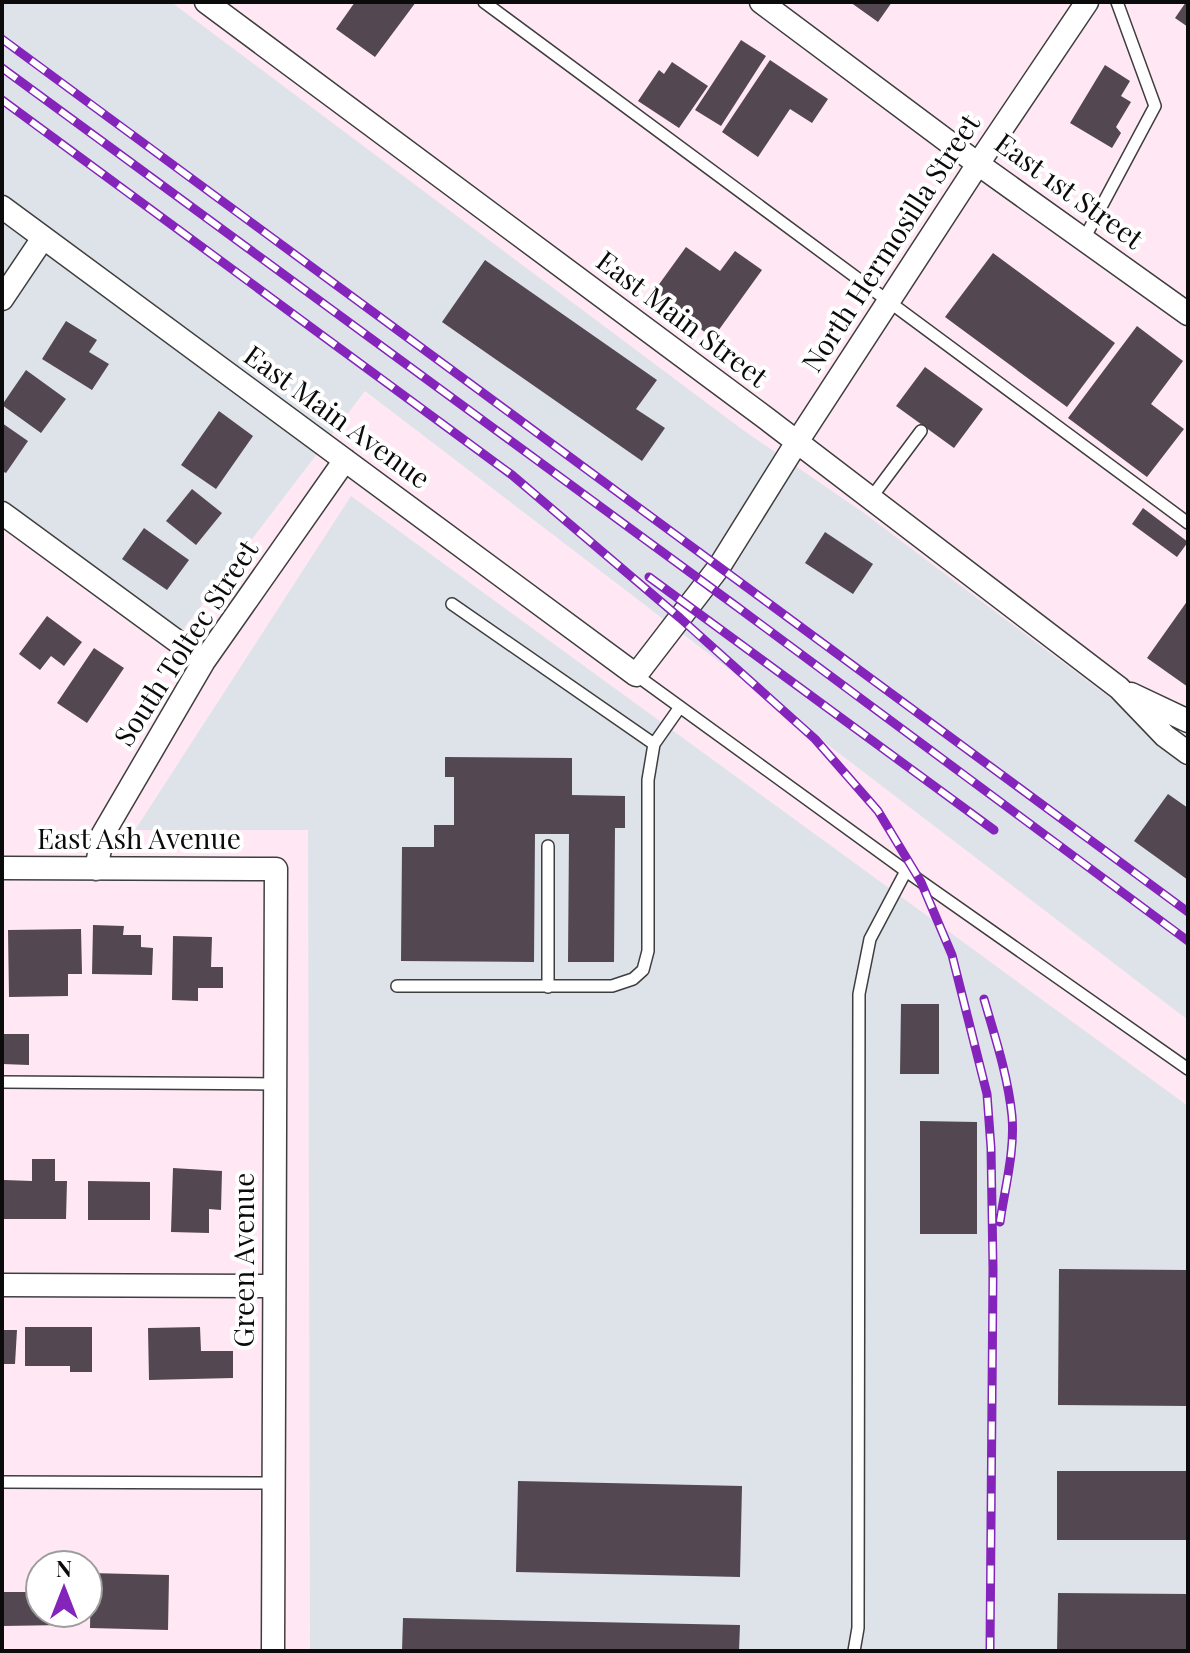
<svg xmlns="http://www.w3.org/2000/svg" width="1190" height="1653" font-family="'Playfair Display',serif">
  <rect width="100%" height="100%" fill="#ffe8f4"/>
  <path fill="#dee3ea" d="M 2,2 L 171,2 L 743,430 L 864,513 L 1109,697 L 1188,746 L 1188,1020 L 365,391 L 175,640 L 2,513 Z
    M 351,496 L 1188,1106 L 1188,1651 L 310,1651 L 308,830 L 135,830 Z"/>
  <path fill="#534752" d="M 355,2 L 416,2 L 375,57 L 336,29 Z
    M 850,2 L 892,2 L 878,22 Z
    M 1186,2 L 1188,2 L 1188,27 L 1175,18 Z
    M 741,40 L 766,56 L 721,126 L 695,110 Z
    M 770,60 L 828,99 L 812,123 L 790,109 L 758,157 L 722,132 Z
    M 672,62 L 708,86 L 679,128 L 638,101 L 659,70 L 664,74 Z
    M 1105,65 L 1130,81 L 1121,96 L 1131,102 L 1116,127 L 1121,133 L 1112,148 L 1070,123 Z
    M 686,247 L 720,271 L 735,251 L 762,270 L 713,338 L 652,294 Z
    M 993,253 L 1115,343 L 1067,407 L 945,317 Z
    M 485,260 L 657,380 L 636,409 L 665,428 L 642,461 L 442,322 Z
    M 66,321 L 97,340 L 89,352 L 109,364 L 92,390 L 42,359 Z
    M 1137,326 L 1183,361 L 1151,404 L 1184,429 L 1147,477 L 1068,418 Z
    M 925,367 L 983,409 L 954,448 L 896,406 Z
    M 26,370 L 66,399 L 41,433 L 2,405 Z
    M 219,411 L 253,436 L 216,489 L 181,465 Z
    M 2,423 L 28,441 L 6,473 L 2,471 Z
    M 192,489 L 222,513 L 196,545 L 166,521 Z
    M 1143,508 L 1188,542 L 1177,557 L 1132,524 Z
    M 144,528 L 189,560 L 167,590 L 122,559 Z
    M 825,532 L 873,564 L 853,594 L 805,563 Z
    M 1188,600 L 1188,687 L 1147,658 Z
    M 47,616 L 82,642 L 64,666 L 51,656 L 40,670 L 19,654 Z
    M 94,648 L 124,668 L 87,723 L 57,703 Z
    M 445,757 L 572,758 L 572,795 L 625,796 L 625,828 L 615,828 L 614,962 L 568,962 L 569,834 L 535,834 L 534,962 L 401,961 L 402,847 L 434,847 L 434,825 L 454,825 L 454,777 L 445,777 Z
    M 1168,794 L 1188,808 L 1188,880 L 1134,841 Z
    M 93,925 L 124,926 L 123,935 L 141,935 L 141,947 L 153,948 L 152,975 L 92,974 Z
    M 81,929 L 82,974 L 68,974 L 68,996 L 9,997 L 8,930 Z
    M 173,936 L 212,937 L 211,967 L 223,967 L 223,988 L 198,988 L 198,1001 L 172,1000 Z
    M 901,1004 L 939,1004 L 939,1074 L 900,1074 Z
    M 2,1034 L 29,1034 L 29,1065 L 2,1064 Z
    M 920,1121 L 977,1122 L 977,1234 L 920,1234 Z
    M 32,1159 L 55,1159 L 55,1181 L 67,1181 L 66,1219 L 3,1219 L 4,1180 L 32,1181 Z
    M 173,1168 L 222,1171 L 221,1210 L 209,1209 L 209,1233 L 171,1232 Z
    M 88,1181 L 150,1182 L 150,1220 L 88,1220 Z
    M 1059,1269 L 1188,1270 L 1188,1406 L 1058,1405 Z
    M 25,1327 L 92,1327 L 92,1372 L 70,1372 L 70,1366 L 25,1366 Z
    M 200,1327 L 201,1351 L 233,1351 L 233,1378 L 149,1380 L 148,1328 Z
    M 2,1330 L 17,1330 L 15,1364 L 2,1364 Z
    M 1057,1471 L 1188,1471 L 1188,1540 L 1057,1540 Z
    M 518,1481 L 742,1486 L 740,1577 L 516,1572 Z
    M 91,1573 L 169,1575 L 168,1630 L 90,1628 Z
    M 2,1592 L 40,1592 L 40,1613 L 64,1613 L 64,1625 L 2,1626 Z
    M 1058,1593 L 1188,1594 L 1188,1651 L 1057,1651 Z
    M 403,1618 L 740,1625 L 739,1651 L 402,1651 Z"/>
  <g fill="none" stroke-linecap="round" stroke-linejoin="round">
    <g stroke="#3e3e3e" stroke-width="14">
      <path id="lane" d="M 484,2 L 1188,523
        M 1084,239 L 1155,106 L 1117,2
        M 871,498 L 921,431
        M 452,604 L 654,744
        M 636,675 L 906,871 L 870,939 L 859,994 L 858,1628 L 854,1651
        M 906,871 L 1188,1069
        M 397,986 L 612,986 L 633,979 L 643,970 L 648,951 L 648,780 L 654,744 L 680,707
        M 548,987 L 548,846
        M 2,1082 L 274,1084
        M 2,1482 L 273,1483"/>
    </g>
    <g stroke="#3e3e3e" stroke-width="25">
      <path id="street" d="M 206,2 L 767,419 L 1119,688 L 1165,736 L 1188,753
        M 761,2 L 978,164 L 1188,314
        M 2,207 L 636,675 L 719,567 L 797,442 L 978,164 L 1087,2
        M 2,299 L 43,238
        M 2,513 L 204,661
        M 1131,694 L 1188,721
        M 2,868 L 276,869 L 273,1651
        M 96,869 L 103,834 L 204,661 L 345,460
        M 2,1285 L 273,1286"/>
    </g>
    <use href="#lane" stroke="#fff" stroke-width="11"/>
    <use href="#street" stroke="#fff" stroke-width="22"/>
    <g stroke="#8424ba" stroke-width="9">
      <path id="rail" d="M 2,39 L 1188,912
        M 2,68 L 736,606 L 1188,941
        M 2,100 L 512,475 L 680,618 L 815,739 L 878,811 L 921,882 L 952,955 L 987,1094 L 991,1148 L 993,1269 L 990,1651
        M 649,577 L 994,830
        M 984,999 C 995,1037 1008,1076 1012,1116 C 1015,1151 1005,1187 1000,1222"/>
    </g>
    <use href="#rail" stroke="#fff" stroke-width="6" stroke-dasharray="18" stroke-linecap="butt"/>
  </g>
  <g text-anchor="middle" stroke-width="8" stroke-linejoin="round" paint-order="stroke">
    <g font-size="28" fill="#0b0b0b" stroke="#fff">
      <text transform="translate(1069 191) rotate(36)" y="10">East 1st Street</text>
      <text transform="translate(891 243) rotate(-57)" y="10">North Hermosilla Street</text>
      <text transform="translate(682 319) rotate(37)" y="10">East Main Street</text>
      <text transform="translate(337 417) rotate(36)" y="10">East Main Avenue</text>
      <text transform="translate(186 643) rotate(-57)" y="10">South Toltec Street</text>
      <text x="139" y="849">East Ash Avenue</text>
      <text transform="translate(244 1260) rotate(-90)" y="10">Green Avenue</text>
    </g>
  </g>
  <rect width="1190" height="1653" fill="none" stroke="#0b0b0b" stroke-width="8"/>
  <g transform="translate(64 1589)"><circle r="38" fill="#ffffff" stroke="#9d9d9d" stroke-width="2"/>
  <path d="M0-6L14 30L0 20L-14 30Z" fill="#8424ba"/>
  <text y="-12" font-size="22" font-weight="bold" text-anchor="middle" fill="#0b0b0b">N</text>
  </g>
</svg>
